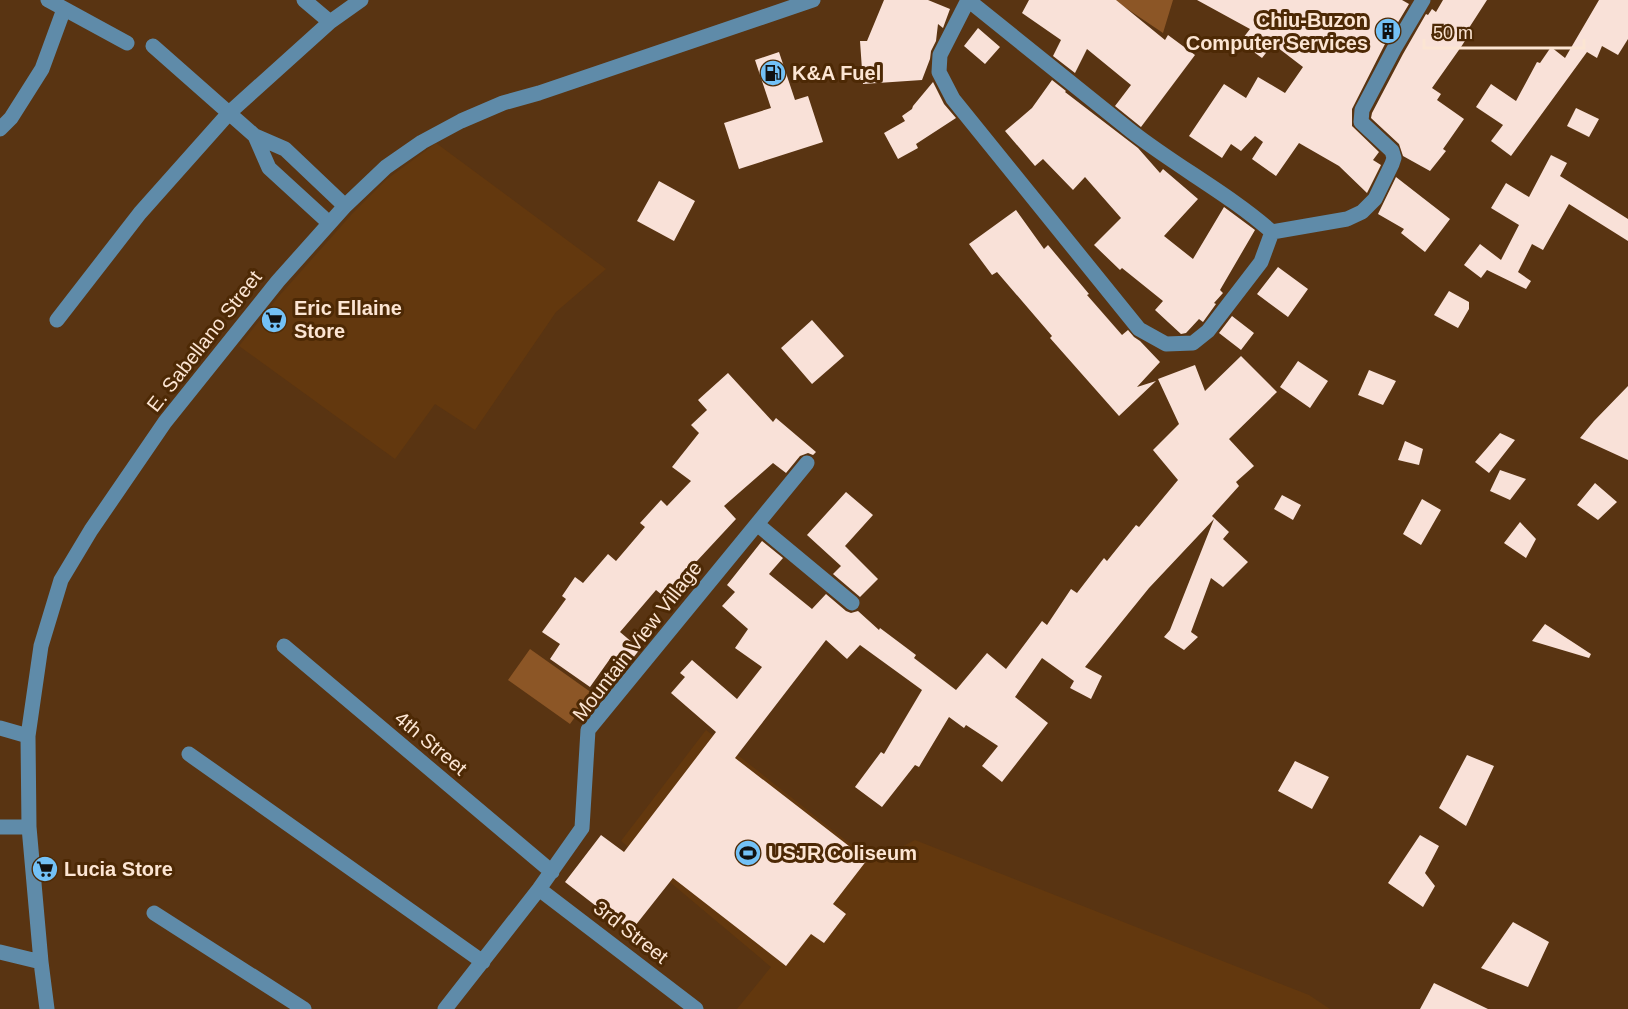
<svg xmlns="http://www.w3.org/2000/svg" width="1628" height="1009" font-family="Arial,sans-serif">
  <rect width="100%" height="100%" fill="#593412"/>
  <path fill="#63380e" d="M 436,143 L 606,269 L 556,312 L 475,430 L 435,404 L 395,459 L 239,346 L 279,296 L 351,215 L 387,179 Z
    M 706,730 L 873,862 L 915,840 L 1309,995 L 1330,1009 L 737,1009 L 771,967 L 621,841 Z"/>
  <path fill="#8c5626" d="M 1114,0 L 1173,0 L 1163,33 Z
    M 530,649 L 592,693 L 570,724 L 508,680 Z"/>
  <path fill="#f9e1d8" d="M 884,0 L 928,0 L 950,9 L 943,28 L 938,24 L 936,41 L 931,51 L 930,59 L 922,80 L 863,84 L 860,41 L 867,41 Z
    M 1029,0 L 1116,0 L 1165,40 L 1168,35 L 1195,55 L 1141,127 L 1115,106 L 1131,85 L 1087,49 L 1075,73 L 1053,56 L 1061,40 L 1022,13 Z
    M 1197,0 L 1402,0 L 1409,4 L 1385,44 L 1352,109 L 1352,126 L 1379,152 L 1373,160 L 1381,165 L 1367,193 L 1339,166 L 1299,143 L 1276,176 L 1252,159 L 1263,142 L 1255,136 L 1241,151 L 1231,144 L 1222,158 L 1189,136 L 1224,84 L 1246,98 L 1258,77 L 1285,93 L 1303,67 L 1273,44 L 1262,58 L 1240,42 L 1250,29 Z
    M 1443,0 L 1487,0 L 1467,31 L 1470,33 L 1461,47 L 1432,88 L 1441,94 L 1437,100 L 1464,119 L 1443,149 L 1446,151 L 1430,171 L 1403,156 L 1399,144 L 1371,118 L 1372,113 L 1403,54 L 1426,14 L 1428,15 L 1432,9 L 1436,12 Z
    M 1599,0 L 1628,0 L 1628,39 L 1618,55 L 1602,46 L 1597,58 L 1587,52 L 1511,156 L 1491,141 L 1503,125 L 1476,107 L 1491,84 L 1516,101 L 1537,62 L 1540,63 L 1551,47 L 1565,58 Z
    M 978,28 L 1000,47 L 985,64 L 964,46 Z
    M 779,52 L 795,100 L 808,96 L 823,142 L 739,169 L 724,123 L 771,108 L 755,60 Z
    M 1052,80 L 1066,91 L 1065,92 L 1138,148 L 1160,173 L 1163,169 L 1198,199 L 1164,236 L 1193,259 L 1224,207 L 1255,230 L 1220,290 L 1223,293 L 1214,303 L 1216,304 L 1203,322 L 1199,319 L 1186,333 L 1181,334 L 1155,310 L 1163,301 L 1122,268 L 1120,270 L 1094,245 L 1121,218 L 1085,177 L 1073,190 L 1043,159 L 1035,166 L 1005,131 L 1032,108 Z
    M 933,82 L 944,104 L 956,118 L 916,144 L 918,148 L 898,159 L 884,133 L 905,121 L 902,116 L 912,109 L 913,106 Z
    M 1576,108 L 1599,119 L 1589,137 L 1567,126 Z
    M 1551,155 L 1567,163 L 1560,176 L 1628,219 L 1628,241 L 1569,204 L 1543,250 L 1532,244 L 1518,272 L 1531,281 L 1526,289 L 1487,270 L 1481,278 L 1464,265 L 1480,244 L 1501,260 L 1519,225 L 1491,208 L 1506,183 L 1529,197 Z
    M 1396,177 L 1450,219 L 1425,252 L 1401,233 L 1404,229 L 1378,214 Z
    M 659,181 L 695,201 L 674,241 L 637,221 Z
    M 1016,210 L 1044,249 L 1048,245 L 1089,294 L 1087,295 L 1122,335 L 1128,330 L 1134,337 L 1140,341 L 1160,362 L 1137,387 L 1156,381 L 1119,416 L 1050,338 L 1052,336 L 997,272 L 992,275 L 969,244 Z
    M 1278,267 L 1308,289 L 1288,317 L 1257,294 Z
    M 1449,291 L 1469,302 L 1469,309 L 1458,328 L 1434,315 Z
    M 1232,316 L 1254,333 L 1241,350 L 1219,333 Z
    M 812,320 L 844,356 L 812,384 L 781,348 Z
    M 1241,356 L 1277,392 L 1229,439 L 1254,466 L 1236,482 L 1239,486 L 1212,516 L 1229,532 L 1223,539 L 1248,562 L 1223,587 L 1211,578 L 1191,632 L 1198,637 L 1184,650 L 1164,637 L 1170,630 L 1214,519 L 1149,588 L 1085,667 L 1102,676 L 1091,699 L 1070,688 L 1074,681 L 1042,658 L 1015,697 L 1048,723 L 1002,782 L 982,766 L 998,746 L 966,725 L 964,728 L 949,717 L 919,767 L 915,765 L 882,807 L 855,787 L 881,752 L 884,754 L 922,690 L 860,645 L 847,659 L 826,640 L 735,758 L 867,860 L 833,904 L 846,914 L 824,943 L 811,934 L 786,966 L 673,878 L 631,931 L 598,904 L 596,906 L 565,882 L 601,835 L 624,852 L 716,732 L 671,693 L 685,677 L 680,673 L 692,660 L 737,699 L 762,667 L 735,648 L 748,629 L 722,606 L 735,592 L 727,585 L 762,541 L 783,558 L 769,574 L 812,609 L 826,594 L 846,611 L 851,613 L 858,611 L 879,630 L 880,628 L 916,655 L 914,658 L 956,690 L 987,653 L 1006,669 L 1042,621 L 1047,625 L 1071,589 L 1077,593 L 1104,558 L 1107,561 L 1136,525 L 1139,527 L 1178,480 L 1153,450 L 1179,424 L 1158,379 L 1195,365 L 1205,391 Z
    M 1298,361 L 1328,381 L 1310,408 L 1280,387 Z
    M 1369,370 L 1396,381 L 1383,405 L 1358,395 Z
    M 728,373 L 773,422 L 776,418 L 816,452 L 813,455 L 808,453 L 800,456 L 786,473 L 773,463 L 724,506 L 736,519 L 696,562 L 701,566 L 672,603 L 656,590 L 620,632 L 640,649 L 626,667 L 612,656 L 590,687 L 550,659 L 560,644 L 542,632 L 566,599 L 562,596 L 575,577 L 583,583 L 608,554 L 616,561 L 645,527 L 640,523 L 661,500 L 667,506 L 691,481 L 672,467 L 699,433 L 691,425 L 707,410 L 698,400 Z
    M 1628,386 L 1628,460 L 1580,438 L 1594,421 Z
    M 1500,433 L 1515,440 L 1489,473 L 1475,462 Z
    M 1405,441 L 1423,449 L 1419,465 L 1398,460 Z
    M 1500,470 L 1526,479 L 1510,500 L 1490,491 Z
    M 1595,483 L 1617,502 L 1598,520 L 1577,505 Z
    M 846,492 L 873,515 L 845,546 L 878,579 L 860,597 L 833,574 L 841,566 L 807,535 Z
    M 1282,495 L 1301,505 L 1293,520 L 1274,509 Z
    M 1422,499 L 1441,510 L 1421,545 L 1403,534 Z
    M 1520,522 L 1536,539 L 1526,558 L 1504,543 Z
    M 1545,624 L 1591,654 L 1589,658 L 1532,641 Z
    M 1467,755 L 1494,766 L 1466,826 L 1439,808 Z
    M 1295,761 L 1329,777 L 1312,809 L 1278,791 Z
    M 1420,835 L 1439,846 L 1425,873 L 1435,886 L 1423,907 L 1388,883 Z
    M 1513,922 L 1549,942 L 1528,987 L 1481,968 Z
    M 1434,983 L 1488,1009 L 1420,1009 Z"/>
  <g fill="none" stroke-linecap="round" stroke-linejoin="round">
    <path stroke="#5f8ba9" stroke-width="15" d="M 48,0 L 127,43
      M 304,0 L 330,22
      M 968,0 L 1131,131 C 1177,167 1229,194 1272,232 L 1261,262 L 1208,331 L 1193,343 L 1166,344 L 1139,329 L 953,99 L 939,72 L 940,55 L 968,0
      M 153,46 L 255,136 L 285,149 L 345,206
      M 0,129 L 11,118 L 42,69 L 64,9
      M 255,136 L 269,168 L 328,222
      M 1272,232 L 1347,219 L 1362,212 L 1375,199 L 1392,164 L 1394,158 L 1392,151 L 1361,122 L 1362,110 L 1394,49 L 1423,0
      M 57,320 L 140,213 L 229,113 L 330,22 L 361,0
      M 757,524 L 852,603
      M 284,646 L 552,872
      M 0,728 L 28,736
      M 189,754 L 483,962
      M 0,827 L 29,827
      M 539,889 L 696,1009
      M 154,913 L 304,1009
      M 0,952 L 41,962
      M 47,1009 L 41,962 L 29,827 L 28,736 L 41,646 L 61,580 L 91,530 L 165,422 L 278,281 L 345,206 L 386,167 L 422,142 L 461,121 L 503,103 L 539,93 L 813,0
      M 445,1009 L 539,889 L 582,828 L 588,730 L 807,463"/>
  </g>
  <defs>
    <g id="building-disc" transform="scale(1.35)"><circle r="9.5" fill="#73c1f6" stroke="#4d2905"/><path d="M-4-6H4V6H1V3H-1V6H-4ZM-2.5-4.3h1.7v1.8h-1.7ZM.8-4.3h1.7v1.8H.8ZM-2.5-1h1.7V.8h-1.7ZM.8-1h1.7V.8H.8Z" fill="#111"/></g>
    <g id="fuel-disc" transform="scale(1.35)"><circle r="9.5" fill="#73c1f6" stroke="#4d2905"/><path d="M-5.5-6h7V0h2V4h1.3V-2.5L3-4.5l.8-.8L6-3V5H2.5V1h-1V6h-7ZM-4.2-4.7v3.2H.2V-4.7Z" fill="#111"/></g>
    <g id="supermarket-disc" transform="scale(1.35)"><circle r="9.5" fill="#73c1f6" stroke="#4d2905"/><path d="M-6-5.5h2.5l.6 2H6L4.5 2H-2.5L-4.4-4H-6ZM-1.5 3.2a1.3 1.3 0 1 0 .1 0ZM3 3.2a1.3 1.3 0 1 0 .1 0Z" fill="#111"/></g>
    <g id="stadium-disc" transform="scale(1.35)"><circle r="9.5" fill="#73c1f6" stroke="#4d2905"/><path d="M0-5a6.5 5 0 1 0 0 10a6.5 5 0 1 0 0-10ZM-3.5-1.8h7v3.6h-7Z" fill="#111"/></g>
  </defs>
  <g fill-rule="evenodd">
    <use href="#building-disc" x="1388" y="31"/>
    <use href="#fuel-disc" x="773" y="73"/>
    <use href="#supermarket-disc" x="274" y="320"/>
    <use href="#stadium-disc" x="748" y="853"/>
    <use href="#supermarket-disc" x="45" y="869"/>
  </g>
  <g text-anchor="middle" stroke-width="6" stroke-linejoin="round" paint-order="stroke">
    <g font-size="20" font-weight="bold" fill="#fce5d3" stroke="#4d2905" text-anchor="start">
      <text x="1368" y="27" text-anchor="end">Chiu-Buzon<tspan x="1368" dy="23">Computer Services</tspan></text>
      <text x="792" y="80">K&amp;A Fuel</text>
      <text x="294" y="315">Eric Ellaine<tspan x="294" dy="23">Store</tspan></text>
      <text x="768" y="860">USJR Coliseum</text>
      <text x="64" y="876">Lucia Store</text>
    </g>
    <g font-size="20" fill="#fce5d3" stroke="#4d2905">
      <text transform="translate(204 341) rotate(-52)" y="7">E. Sabellano Street</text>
      <text transform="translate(637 641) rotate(-52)" y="7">Mountain View Village</text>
      <text transform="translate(431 743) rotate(40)" y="7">4th Street</text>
      <text transform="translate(631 932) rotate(38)" y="7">3rd Street</text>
    </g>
  </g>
  <path d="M1424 39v9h160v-9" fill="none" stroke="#fce5d3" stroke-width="3"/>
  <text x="1433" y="39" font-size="18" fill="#fce5d3" stroke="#4d2905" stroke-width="4.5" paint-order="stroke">50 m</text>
</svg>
